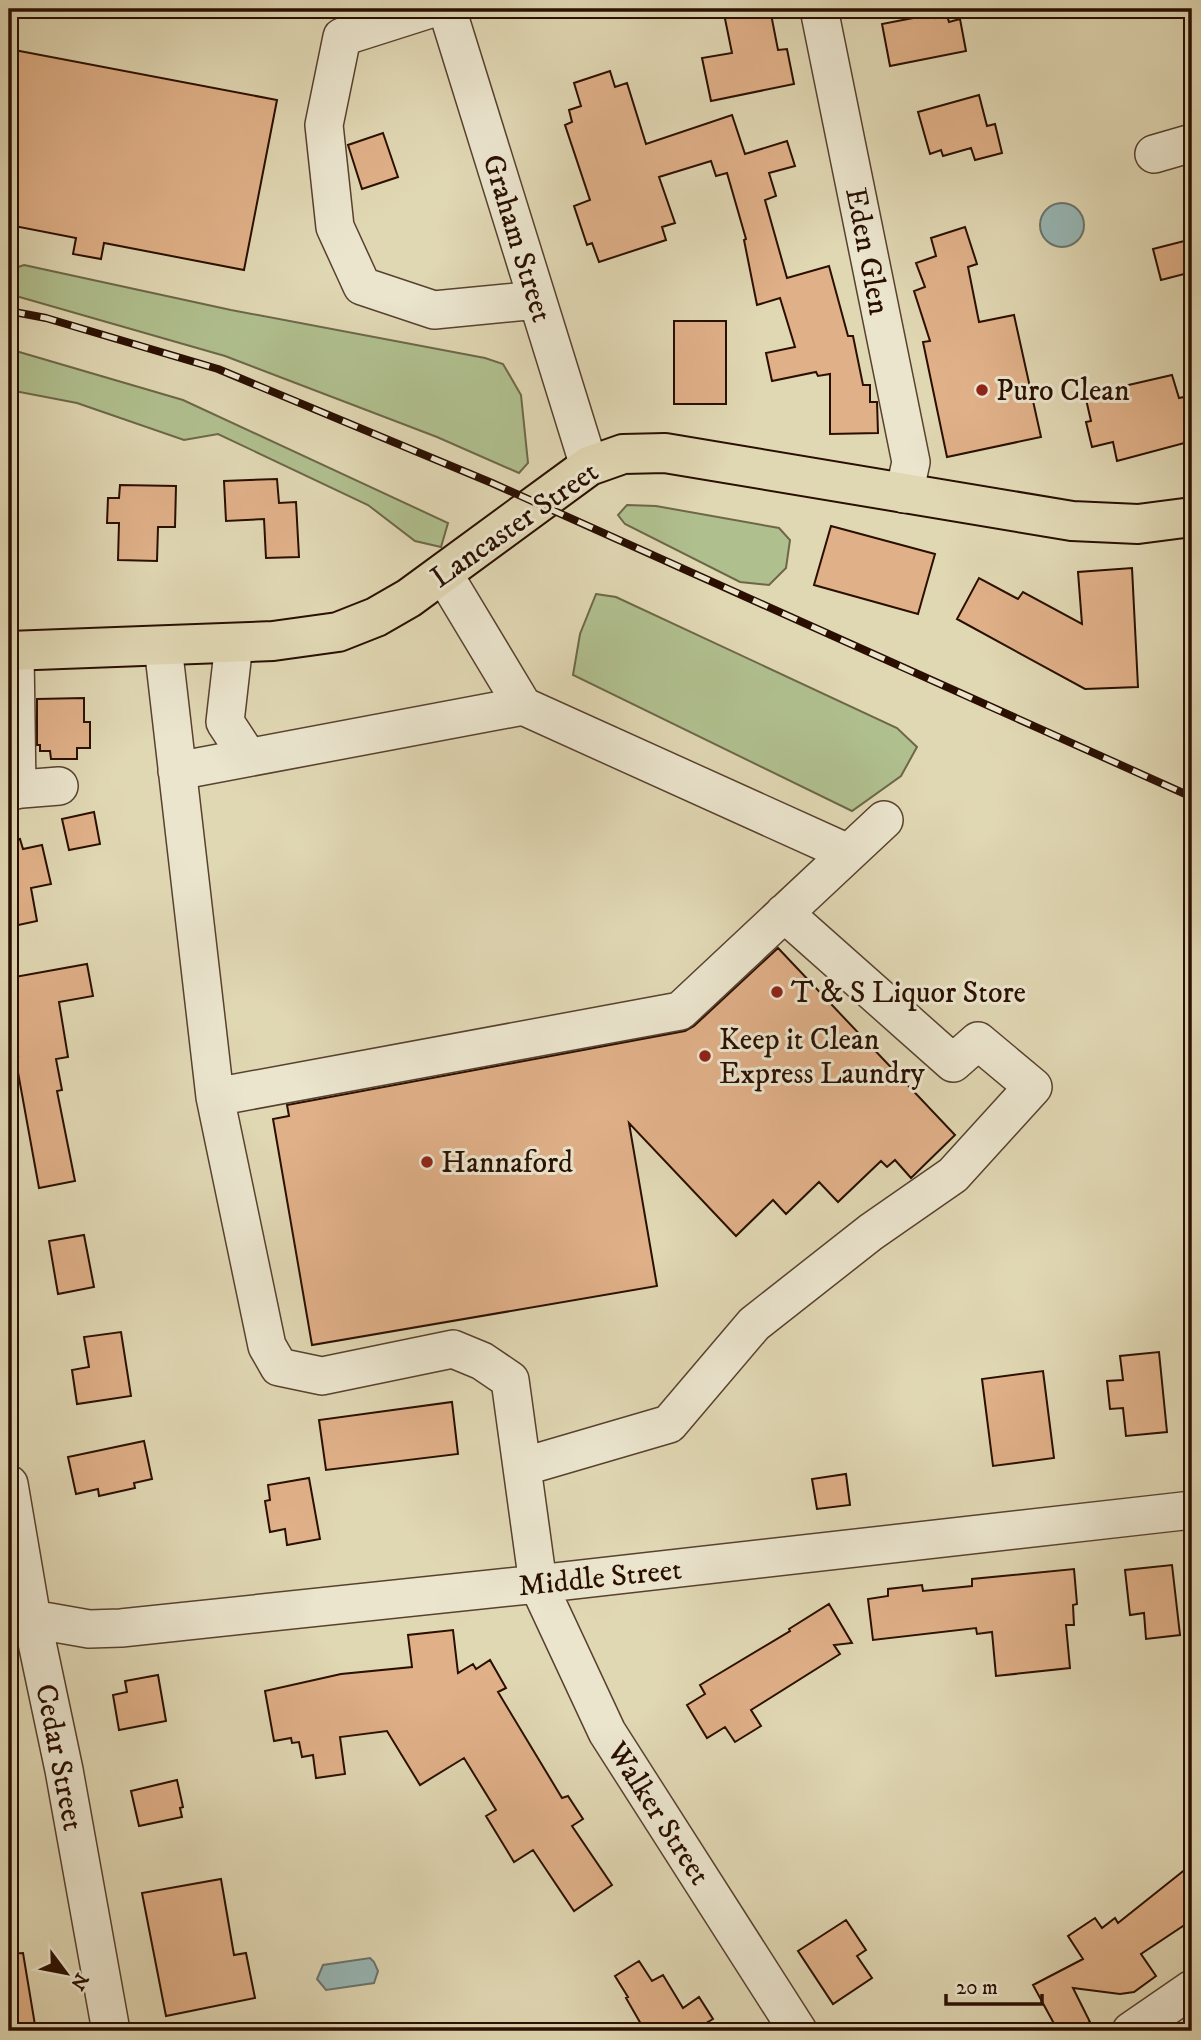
<svg xmlns="http://www.w3.org/2000/svg" width="1201" height="2040" font-family="'IM FELL DW Pica',serif">
  <rect width="100%" height="100%" fill="#e0d7b3"/>
  <filter id="stains"><feTurbulence type="fractalNoise" baseFrequency=".00286" numOctaves="4"/><feColorMatrix values="0 0 0 0 .2 0 0 0 0 .09 0 0 0 0 .02 0 0 0 .5 -.17"/></filter>
  <radialGradient id="worn" r=".72"><stop offset=".6" stop-color="#630" stop-opacity="0"/><stop offset="1" stop-color="#630" stop-opacity=".3"/></radialGradient>
  <path fill="#b0bf8e" stroke="#6d6748" stroke-width="2" d="M 24,265 L 231,310 L 485,358 L 503,364 L 521,395 L 528,463 L 519,473 L 437,437 L 225,356 L 9,294 L 9,270 Z
    M 9,349 L 183,400 L 448,523 L 441,547 L 415,541 L 368,505 L 218,434 L 184,440 L 77,403 L 9,390 Z
    M 627,505 L 656,506 L 779,528 L 790,540 L 786,568 L 769,585 L 740,582 L 625,524 L 618,515 Z
    M 596,594 L 616,597 L 897,728 L 917,747 L 901,776 L 852,811 L 573,675 L 580,634 Z"/>
  <path fill="#97b7b6" stroke="#6b746e" stroke-width="2" d="M1040 225a22 22 0 1 1 44 0a22 22 0 1 1-44 0Z
    M 370,1958 L 374,1962 L 378,1971 L 374,1983 L 326,1990 L 317,1979 L 323,1965 Z"/>
  <path fill="#e0b088" stroke="#2a0f01" stroke-width="2" d="M 723,9 L 770,9 L 778,50 L 787,49 L 794,84 L 711,101 L 702,58 L 732,53 Z
    M 934,14 L 935,18 L 947,16 L 949,22 L 960,19 L 966,51 L 890,66 L 882,24 Z
    M 9,49 L 277,100 L 244,270 L 104,243 L 101,259 L 73,254 L 76,238 L 9,225 Z
    M 610,71 L 615,87 L 627,83 L 646,144 L 732,115 L 745,154 L 787,141 L 795,166 L 769,173 L 776,196 L 765,200 L 787,278 L 829,266 L 848,336 L 853,336 L 863,385 L 870,385 L 870,402 L 877,402 L 878,433 L 830,434 L 830,374 L 818,376 L 816,372 L 772,381 L 766,353 L 795,347 L 780,298 L 757,305 L 744,240 L 746,239 L 727,173 L 716,176 L 711,161 L 659,177 L 675,223 L 662,227 L 666,240 L 599,262 L 592,243 L 587,245 L 574,206 L 590,200 L 565,125 L 572,122 L 569,110 L 581,106 L 574,83 Z
    M 979,95 L 987,126 L 995,124 L 1002,153 L 975,160 L 971,148 L 943,156 L 941,150 L 930,154 L 918,112 Z
    M 383,133 L 398,177 L 362,189 L 348,145 Z
    M 965,227 L 977,264 L 968,267 L 979,322 L 1014,315 L 1041,437 L 947,457 L 923,342 L 930,341 L 914,291 L 925,287 L 916,263 L 936,256 L 931,238 Z
    M 1192,239 L 1192,272 L 1161,280 L 1153,249 Z
    M 674,321 L 726,321 L 726,404 L 674,404 Z
    M 1172,375 L 1179,398 L 1184,397 L 1192,426 L 1192,441 L 1117,461 L 1113,442 L 1092,447 L 1086,422 L 1091,421 L 1085,395 Z
    M 277,479 L 279,503 L 296,502 L 299,557 L 266,558 L 264,519 L 226,521 L 224,481 Z
    M 120,485 L 176,486 L 175,527 L 158,527 L 157,561 L 118,560 L 119,523 L 107,523 L 108,498 L 119,498 Z
    M 831,526 L 935,554 L 918,614 L 814,585 Z
    M 1132,568 L 1138,687 L 1085,689 L 957,619 L 979,578 L 1018,599 L 1023,592 L 1082,624 L 1078,572 Z
    M 84,698 L 84,722 L 90,722 L 90,748 L 77,748 L 77,759 L 51,759 L 50,751 L 40,751 L 40,745 L 37,745 L 37,699 Z
    M 94,812 L 100,844 L 69,850 L 62,819 Z
    M 20,839 L 23,849 L 42,845 L 51,884 L 31,888 L 37,921 L 9,927 L 9,841 Z
    M 778,948 L 955,1135 L 911,1178 L 895,1160 L 887,1167 L 881,1161 L 838,1202 L 819,1182 L 786,1214 L 773,1200 L 736,1236 L 629,1123 L 657,1286 L 312,1345 L 273,1119 L 289,1116 L 287,1105 L 685,1031 L 694,1026 Z
    M 87,964 L 93,996 L 59,1002 L 68,1057 L 56,1059 L 62,1090 L 57,1091 L 75,1181 L 39,1188 L 15,1056 L 18,1056 L 9,1008 L 9,978 Z
    M 84,1235 L 94,1287 L 58,1294 L 49,1241 Z
    M 121,1332 L 131,1396 L 77,1404 L 72,1370 L 89,1367 L 84,1337 Z
    M 1159,1352 L 1167,1432 L 1126,1436 L 1123,1408 L 1110,1409 L 1107,1381 L 1123,1380 L 1120,1356 Z
    M 1043,1371 L 1054,1458 L 993,1466 L 982,1379 Z
    M 452,1402 L 458,1454 L 326,1470 L 319,1420 Z
    M 144,1441 L 152,1479 L 134,1483 L 135,1488 L 99,1496 L 98,1489 L 76,1494 L 68,1457 Z
    M 846,1474 L 850,1505 L 817,1509 L 812,1479 Z
    M 309,1478 L 320,1539 L 287,1545 L 285,1529 L 270,1532 L 265,1501 L 270,1500 L 268,1485 Z
    M 1172,1565 L 1180,1635 L 1146,1639 L 1144,1613 L 1130,1615 L 1125,1570 Z
    M 1074,1569 L 1077,1604 L 1073,1605 L 1074,1625 L 1066,1625 L 1070,1668 L 996,1676 L 992,1632 L 977,1634 L 976,1628 L 873,1640 L 868,1599 L 888,1596 L 888,1589 L 922,1585 L 923,1591 L 972,1586 L 972,1579 Z
    M 829,1604 L 852,1643 L 834,1645 L 840,1654 L 751,1710 L 761,1726 L 735,1742 L 725,1727 L 707,1738 L 687,1705 L 705,1694 L 700,1685 L 790,1631 L 789,1629 Z
    M 453,1630 L 458,1673 L 473,1664 L 476,1669 L 490,1660 L 506,1688 L 498,1692 L 562,1798 L 568,1796 L 583,1819 L 572,1826 L 612,1885 L 574,1911 L 533,1850 L 514,1862 L 486,1816 L 496,1810 L 464,1758 L 420,1785 L 387,1731 L 340,1737 L 345,1774 L 316,1778 L 313,1755 L 302,1757 L 299,1742 L 292,1743 L 291,1738 L 274,1741 L 265,1691 L 341,1674 L 412,1667 L 408,1635 Z
    M 158,1675 L 166,1721 L 119,1730 L 113,1695 L 127,1692 L 125,1681 Z
    M 177,1780 L 183,1807 L 180,1808 L 182,1817 L 139,1826 L 131,1791 Z
    M 1192,1864 L 1192,1920 L 1141,1954 L 1156,1976 L 1134,1992 L 1120,1994 L 1073,1988 L 1090,2022 L 1072,2031 L 1058,2031 L 1033,1985 L 1083,1959 L 1068,1936 L 1095,1918 L 1102,1928 L 1115,1918 L 1118,1923 Z
    M 221,1879 L 234,1955 L 246,1953 L 255,1998 L 166,2016 L 142,1893 Z
    M 846,1920 L 866,1950 L 857,1956 L 872,1978 L 833,2004 L 798,1951 Z
    M 23,1953 L 36,2031 L 9,2031 L 9,1954 Z
    M 639,1961 L 652,1981 L 663,1975 L 683,2008 L 699,1997 L 713,2019 L 696,2029 L 698,2031 L 645,2031 L 626,1998 L 628,1997 L 615,1976 Z"/>
  <g fill="none" stroke-linecap="round" stroke-linejoin="round">
    <g stroke="#58412e" stroke-width="40">
      <path id="minor" d="M 430,9 L 342,37 L 324,125 L 335,227 L 362,286 L 434,310 L 537,300
        M 447,9 L 589,466
        M 819,9 L 911,462 L 904,494
        M 1154,154 L 1192,143
        M 443,573 L 523,706
        M 234,643 L 225,722 L 248,757
        M 163,646 L 215,1097 L 267,1346 L 279,1367 L 322,1376 L 453,1349 L 482,1361 L 510,1380 L 538,1584 L 607,1732 L 798,2031
        M 15,652 L 17,790
        M 177,771 L 523,706 L 848,853
        M 9,790 L 59,786
        M 215,1097 L 680,1011 L 884,820
        M 522,1467 L 669,1424 L 754,1324 L 871,1232 L 953,1175 L 1033,1087 L 978,1041 L 953,1063 L 784,913
        M 9,1484 L 32,1619 L 64,1770 L 111,2031
        M 9,1622 L 32,1619 L 89,1629 L 121,1628 L 538,1584 L 1192,1510
        M 1131,2031 L 1192,1989"/>
    </g>
    <g stroke="#2a0f01" stroke-width="42">
      <path id="major" d="M 9,651 L 273,641 L 338,632 L 376,617 L 409,598 L 589,466 L 623,454 L 665,453 L 1072,521 L 1138,524 L 1192,517"/>
    </g>
    <use href="#minor" stroke="#ebe5ce" stroke-width="37"/>
    <use href="#major" stroke="#e0d7b3" stroke-width="38"/>
    <g stroke="#2a0f01" stroke-width="8">
      <path id="rail" d="M 9,311 L 46,318 L 218,369 L 492,483 L 1192,797"/>
    </g>
    <use href="#rail" stroke="#ebe5ce" stroke-width="5" stroke-dasharray="16" stroke-linecap="butt"/>
  </g>
  <g fill="#8f2418" stroke="#ebe5ce" stroke-width="2.5">
    <circle cx="982" cy="390" r="7"/>
    <circle cx="777" cy="992" r="7"/>
    <circle cx="705" cy="1056" r="7"/>
    <circle cx="427" cy="1162" r="7"/>
  </g>
  <g text-anchor="middle" stroke-width="6" stroke-linejoin="round" paint-order="stroke">
    <g font-size="30" fill="#2a0f01" stroke="#ebe5ce">
      <text transform="translate(518 238) rotate(73)" y="10">Graham Street</text>
      <text transform="translate(868 251) rotate(79)" y="10">Eden Glen</text>
      <text transform="translate(514 524) rotate(-35)" y="10">Lancaster Street</text>
      <text transform="translate(600 1577) rotate(-6)" y="10">Middle Street</text>
      <text transform="translate(60 1757) rotate(79)" y="10">Cedar Street</text>
      <text transform="translate(659 1813) rotate(57)" y="10">Walker Street</text>
    </g>
    <g font-size="30" fill="#2a0f01" stroke="#ebe5ce" text-anchor="start">
      <text x="996" y="400">Puro Clean</text>
      <text x="791" y="1002">T &amp; S Liquor Store</text>
      <text x="719" y="1049">Keep it Clean<tspan x="719" dy="34">Express Laundry</tspan></text>
      <text x="441" y="1172">Hannaford</text>
    </g>
  </g>
  <rect width="1201" height="2040" fill="none" stroke="#e0d7b3" stroke-width="35"/>
  <rect x="10" y="10" width="1180" height="2019" fill="none" stroke="#2a0f01" stroke-width="3.5"/>
  <rect x="18" y="18" width="1166" height="2005" fill="none" stroke="#2a0f01" stroke-width="2"/>
  <g transform="translate(66 1973) rotate(122)" stroke="#ebe5ce" stroke-width="5" paint-order="stroke">
  <path d="M0-5L12 26L0 18L-12 26Z" fill="#2a0f01"/>
  <text y="-10" font-size="19" font-weight="bold" text-anchor="middle" fill="#2a0f01">N</text>
  </g>
  <path d="M946 1994v10h96v-10" fill="none" stroke="#2a0f01" stroke-width="3.5"/>
  <text x="956" y="1994" font-size="21" fill="#2a0f01" stroke="#ebe5ce" stroke-width="5" paint-order="stroke">20 m</text>
  <rect width="100%" height="100%" filter="url(#stains)"/>
  <rect width="100%" height="100%" fill="url(#worn)"/>
</svg>
